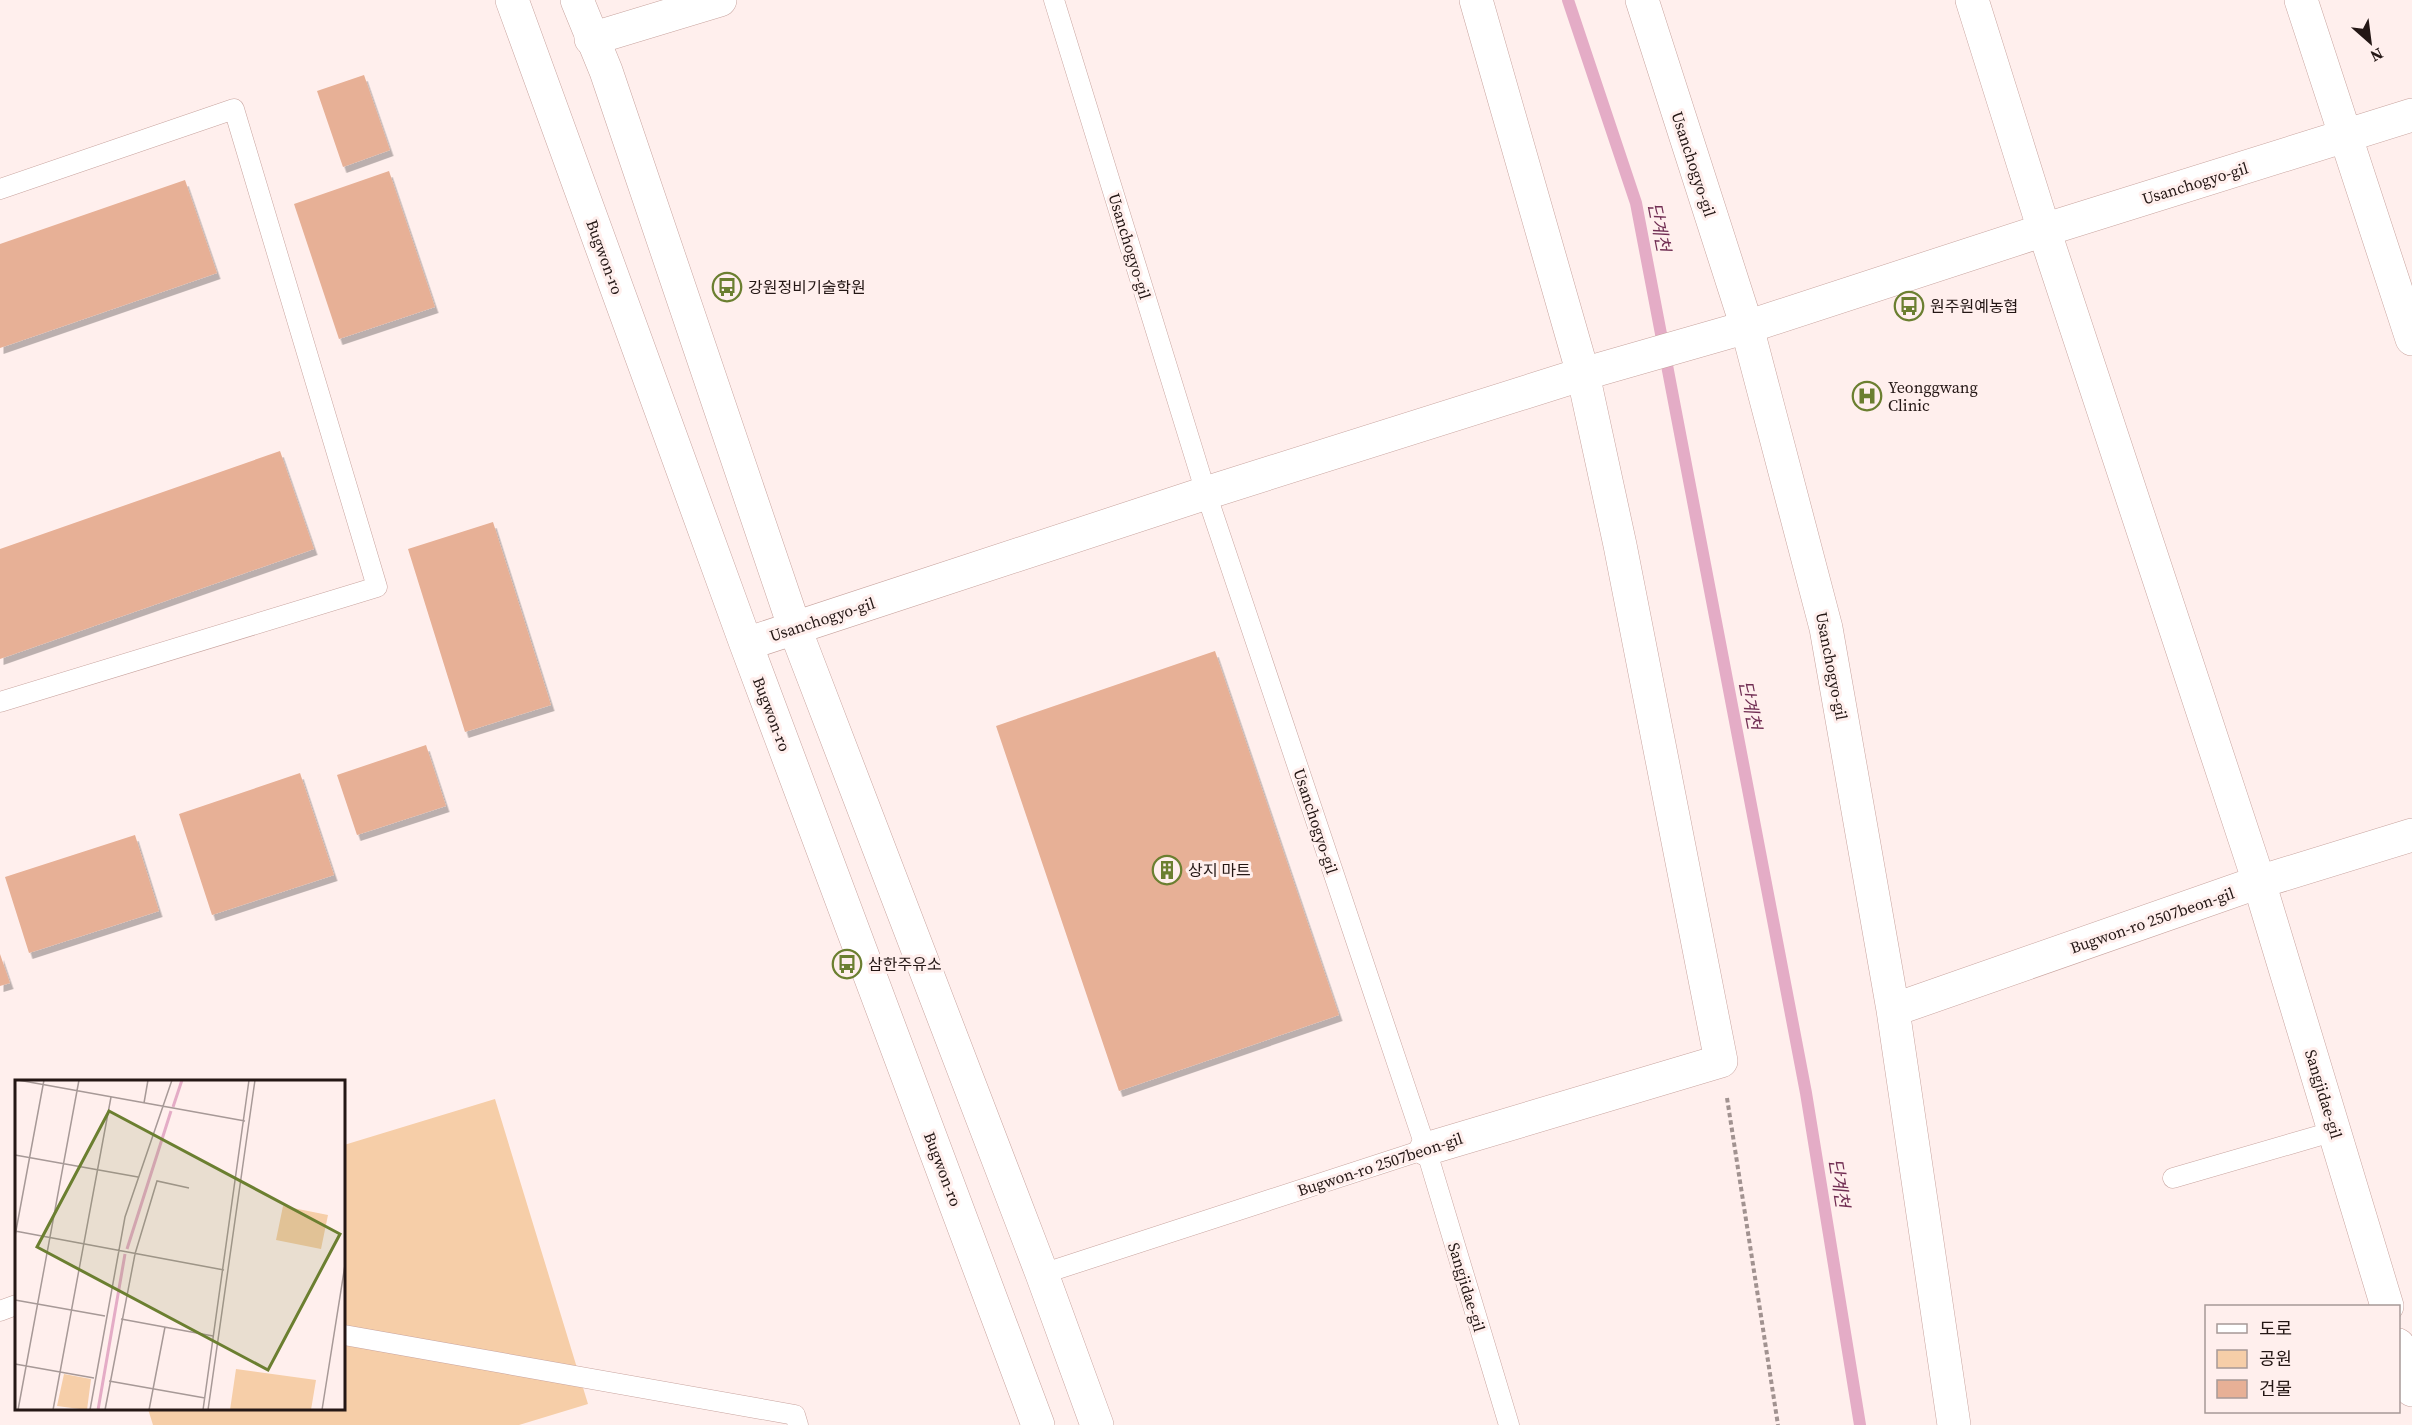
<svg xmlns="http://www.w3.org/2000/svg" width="2412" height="1425" font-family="'Source Serif 4','Noto Sans KR',serif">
  <defs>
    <filter id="shadow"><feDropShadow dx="3.5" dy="6" stdDeviation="0" flood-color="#0004"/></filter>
  </defs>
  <rect width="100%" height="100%" fill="#ffefed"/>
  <path fill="#f6cea8" d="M 495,1099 L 588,1404 L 519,1425 L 153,1425 L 148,1409 L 344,1408 L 344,1145 Z"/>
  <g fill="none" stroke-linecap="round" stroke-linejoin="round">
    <path stroke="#e4acc6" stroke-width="12" d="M 1568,0 L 1636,203 L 1806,1093 L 1860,1425"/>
  </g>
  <path fill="#e7b096" filter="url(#shadow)" d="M 364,75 L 390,150 L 343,167 L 317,91 Z
    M 389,171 L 435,307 L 339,339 L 294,204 Z
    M 185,180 L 217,273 L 0,348 L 0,244 Z
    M 280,451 L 314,549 L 0,659 L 0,549 Z
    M 493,522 L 551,705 L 465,732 L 408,549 Z
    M 1215,651 L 1339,1015 L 1119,1091 L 996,726 Z
    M 426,745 L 446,806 L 357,835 L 337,775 Z
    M 300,773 L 334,875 L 212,915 L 179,814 Z
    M 135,835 L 159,911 L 29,953 L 5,877 Z
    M 0,954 L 10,983 L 0,986 Z"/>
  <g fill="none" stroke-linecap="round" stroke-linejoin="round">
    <g stroke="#c8a49f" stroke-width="21">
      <path id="service" d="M 1054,0 L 1206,493 L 1426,1149 L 1509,1425
        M 0,189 L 234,109 L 377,587 L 0,702
        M 2173,1178 L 2335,1131
        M 1042,1274 L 1426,1149
        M 0,1311 L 16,1305
        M 344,1335 L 795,1415 L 798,1425"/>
    </g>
    <g stroke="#c8a49f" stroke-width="34">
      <path id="minor" d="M 1642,0 L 1747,327 L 1826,628 L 1893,1010 L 1954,1425
        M 1972,0 L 2044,230 L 2259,882 L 2387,1306
        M 2301,0 L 2412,339
        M 591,39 L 720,0
        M 1893,1010 L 2259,882 L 2412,835
        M 1426,1149 L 1721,1061 L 1620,545 L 1583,374 L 1476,0
        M 2398,1345 L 2412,1390"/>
    </g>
    <g stroke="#c8a49f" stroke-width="34">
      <path id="tertiary" d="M 512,0 L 746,644 L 1038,1425
        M 577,0 L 606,71 L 795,629 L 1042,1274 L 1097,1425
        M 746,644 L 1206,493 L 1583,374 L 1747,327 L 2044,230 L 2412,115"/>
    </g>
    <path stroke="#a19290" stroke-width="4" stroke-dasharray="4.5 3" stroke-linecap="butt" d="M 1727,1098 L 1778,1425"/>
    <use href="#service" stroke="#fff" stroke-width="20"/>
    <use href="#minor" stroke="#fff" stroke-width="33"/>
    <use href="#tertiary" stroke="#fff" stroke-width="33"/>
  </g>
  <defs>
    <g id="bus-ring" transform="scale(1.5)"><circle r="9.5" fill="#ffefed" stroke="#6b7f30" stroke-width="1.5"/><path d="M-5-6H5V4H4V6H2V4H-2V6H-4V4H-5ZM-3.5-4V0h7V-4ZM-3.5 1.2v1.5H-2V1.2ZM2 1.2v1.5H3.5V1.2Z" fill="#6b7f30"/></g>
    <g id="hospital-ring" transform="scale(1.5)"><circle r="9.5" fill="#ffefed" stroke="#6b7f30" stroke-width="1.5"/><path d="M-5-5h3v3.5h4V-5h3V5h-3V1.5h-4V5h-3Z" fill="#6b7f30"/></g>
    <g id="building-ring" transform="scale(1.5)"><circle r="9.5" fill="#ffefed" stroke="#6b7f30" stroke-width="1.5"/><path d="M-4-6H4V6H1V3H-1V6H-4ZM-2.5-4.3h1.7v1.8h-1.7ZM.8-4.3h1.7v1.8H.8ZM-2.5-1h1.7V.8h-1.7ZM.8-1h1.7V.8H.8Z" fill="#6b7f30"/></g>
  </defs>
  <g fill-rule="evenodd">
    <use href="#bus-ring" x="727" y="287"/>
    <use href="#bus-ring" x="1909" y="306"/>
    <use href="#hospital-ring" x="1867" y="396"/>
    <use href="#building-ring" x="1167" y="870"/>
    <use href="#bus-ring" x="847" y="964"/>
  </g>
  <g text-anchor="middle" stroke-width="6" stroke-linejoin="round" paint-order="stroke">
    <g font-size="16" fill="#241715" stroke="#ffefed">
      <text transform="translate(1694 164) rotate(72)" y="6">Usanchogyo-gil</text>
      <text transform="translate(2195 183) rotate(-17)" y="6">Usanchogyo-gil</text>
      <text transform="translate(1130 246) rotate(73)" y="6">Usanchogyo-gil</text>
      <text transform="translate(605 257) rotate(70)" y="6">Bugwon-ro</text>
      <text transform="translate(822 619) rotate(-18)" y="6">Usanchogyo-gil</text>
      <text transform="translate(1832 666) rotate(79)" y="6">Usanchogyo-gil</text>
      <text transform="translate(772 714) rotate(69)" y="6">Bugwon-ro</text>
      <text transform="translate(1316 821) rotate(72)" y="6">Usanchogyo-gil</text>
      <text transform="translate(2152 920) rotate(-19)" y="6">Bugwon-ro 2507beon-gil</text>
      <text transform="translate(2324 1094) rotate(73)" y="6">Sangjidae-gil</text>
      <text transform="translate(1380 1164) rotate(-18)" y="6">Bugwon-ro 2507beon-gil</text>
      <text transform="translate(943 1169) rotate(69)" y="6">Bugwon-ro</text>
      <text transform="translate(1467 1287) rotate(73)" y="6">Sangjidae-gil</text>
    </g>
    <g font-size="16" fill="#241715" stroke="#ffefed" text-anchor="start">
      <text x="748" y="293">강원정비기술학원</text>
      <text x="1930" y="312">원주원예농협</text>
      <text x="1888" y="393">Yeonggwang<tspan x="1888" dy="18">Clinic</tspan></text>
      <text x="1188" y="876">상지 마트</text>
      <text x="868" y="970">삼한주유소</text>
    </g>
    <g font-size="18" font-style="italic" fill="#712e53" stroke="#ffefed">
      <text transform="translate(1659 227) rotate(79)" y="6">단계천</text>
      <text transform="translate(1750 705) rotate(79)" y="6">단계천</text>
      <text transform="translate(1839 1183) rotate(81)" y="6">단계천</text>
    </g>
  </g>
  <g transform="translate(15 1080)">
    <rect width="330" height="330" fill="#ffefed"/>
    <path d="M 268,126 L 313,135 L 306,169 L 261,160 ZM 221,289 L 301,300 L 296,330 L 215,330 ZM 49,294 L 76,299 L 72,330 L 42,326 Z" fill="#f6cea8"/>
    <path fill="none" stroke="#e4acc6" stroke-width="3" d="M 158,27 L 167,0M 112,169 L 156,31M 83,330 L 110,174"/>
    <path fill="none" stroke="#a79997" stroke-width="1.5" d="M 3,0 L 230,41M 129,23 L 133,0M 0,75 L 123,97M 0,151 L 209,190M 0,156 L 29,0M 0,220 L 90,236M 106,239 L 198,256M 0,284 L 79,298M 94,301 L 190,318M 3,330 L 64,0M 38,330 L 96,17M 75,330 L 110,137 L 157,0M 90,330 L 120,174 L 142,101 L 174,108M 134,330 L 150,247M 188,330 L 234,0M 193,330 L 240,0M 307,330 L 330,185"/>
    <path fill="#6b7f30" fill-opacity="0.15" stroke="#6b7f30" stroke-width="3" d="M 94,31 L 325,154 L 253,290 L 22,167 Z"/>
    <rect width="330" height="330" fill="none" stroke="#241715" stroke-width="3"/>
  </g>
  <rect x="2205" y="1305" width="195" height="108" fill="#ffefed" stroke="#a79997" stroke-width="1.5"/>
  <rect x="2217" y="1324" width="30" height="9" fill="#ffffff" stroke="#a79997" stroke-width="1.5"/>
  <text x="2259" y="1335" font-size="18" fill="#241715">도로</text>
  <rect x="2217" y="1350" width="30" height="18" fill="#f6cea8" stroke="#a79997" stroke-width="1.5"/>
  <text x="2259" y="1365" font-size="18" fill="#241715">공원</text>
  <rect x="2217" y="1380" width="30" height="18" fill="#e7b096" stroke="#a79997" stroke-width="1.5"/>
  <text x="2259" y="1395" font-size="18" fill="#241715">건물</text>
  <g transform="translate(2370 42) rotate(152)" stroke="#ffefed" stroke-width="4.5" paint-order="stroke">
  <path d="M0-4.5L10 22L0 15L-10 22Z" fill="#241715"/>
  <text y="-9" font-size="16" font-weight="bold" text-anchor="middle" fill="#241715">N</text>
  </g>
</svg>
